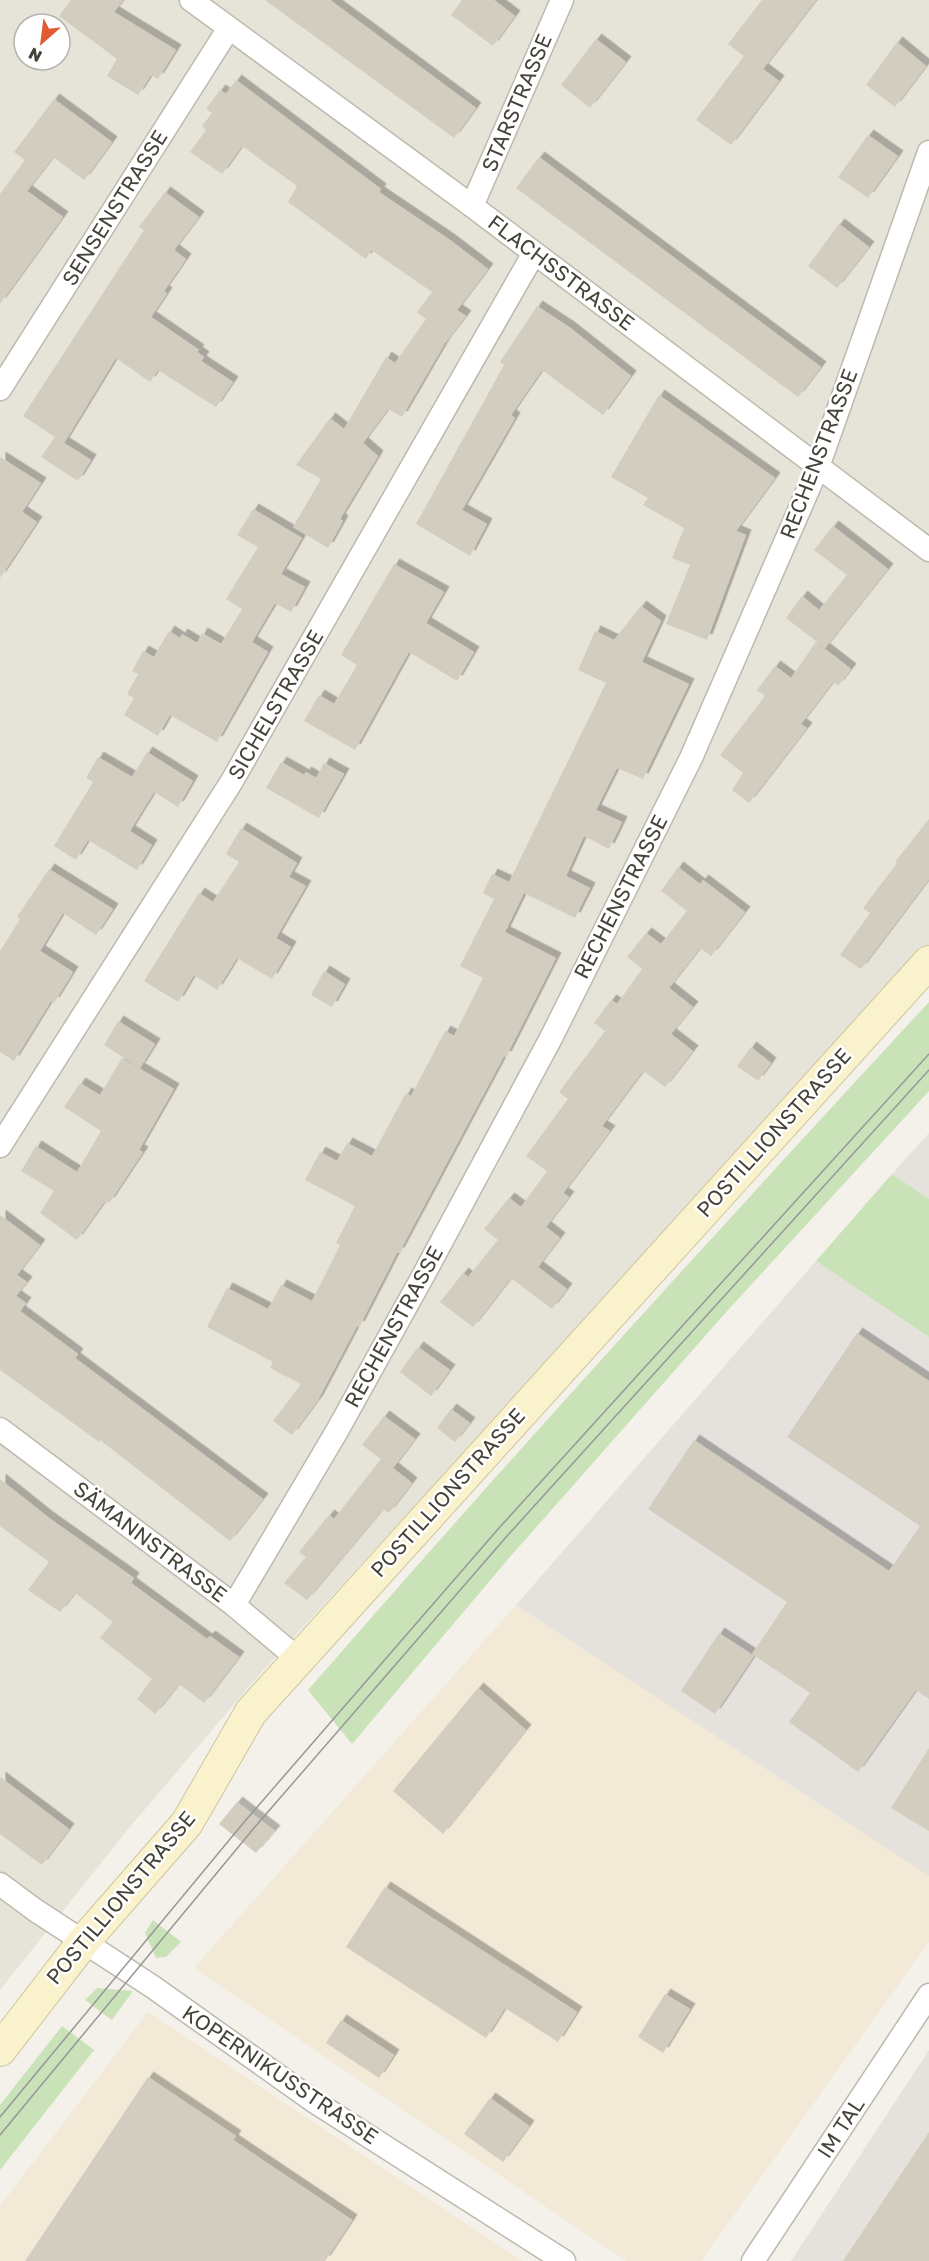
<svg xmlns="http://www.w3.org/2000/svg" width="929" height="2261" font-family="'Golos Text',sans-serif">
  <defs>
    <filter id="shadow"><feDropShadow dx="5.5" dy="-5.5" stdDeviation="0" flood-color="#0004"/></filter>
  </defs>
  <rect width="100%" height="100%" fill="#f3f1e9"/>
  <path fill="#e6e3d8" fill-rule="evenodd" d="M 0,0 L 929,0 L 929,947 L 258,1676 L 129,1828 L 0,1990 ZM 24,24 L 60,24 L 60,60 L 24,60 Z"/>
  <path fill="#f2e9d7" d="M 516,1605 L 929,1876 L 929,1942 L 701,2261 L 626,2261 L 194,1968 Z
    M 148,2012 L 522,2261 L 0,2261 L 0,2206 Z"/>
  <path fill="#e5e2dd" d="M 929,1133 L 929,1199 L 892,1174 Z
    M 816,1261 L 929,1337 L 929,1876 L 516,1605 Z
    M 929,2050 L 929,2261 L 791,2261 Z"/>
  <path fill="#cae2b7" d="M 929,1002 L 929,1091 L 728,1310 L 509,1558 L 352,1744 L 308,1690 C 511,1457 719,1229 929,1002 Z
    M 892,1174 L 929,1199 L 929,1337 L 816,1261 Z
    M 153,1920 L 181,1942 L 166,1957 L 156,1958 L 145,1933 Z
    M 97,1988 L 133,1991 L 112,2020 L 85,2000 Z
    M 62,2026 L 94,2050 L 0,2170 L 0,2105 Z"/>
  <path fill="#d3cdc0" filter="url(#shadow)" d="M 71,0 L 123,0 L 114,12 L 176,50 L 158,79 L 151,75 L 138,95 L 107,76 L 117,59 L 59,16 Z
    M 265,0 L 330,0 L 476,108 L 454,138 Z
    M 462,0 L 494,0 L 515,16 L 493,46 L 451,15 Z
    M 762,0 L 816,0 L 763,69 L 779,81 L 731,145 L 696,120 L 744,56 L 728,44 Z
    M 596,39 L 626,62 L 590,108 L 561,85 Z
    M 897,42 L 926,66 L 895,107 L 866,85 Z
    M 236,80 L 381,189 L 379,192 L 450,240 L 488,269 L 457,310 L 466,316 L 445,343 L 402,417 L 388,409 L 363,443 L 378,456 L 340,519 L 343,521 L 328,548 L 293,527 L 321,479 L 296,465 L 330,418 L 344,429 L 386,357 L 395,363 L 426,319 L 417,312 L 432,292 L 371,250 L 366,259 L 288,202 L 297,186 L 242,146 L 222,174 L 190,152 L 206,130 L 202,126 L 212,113 L 206,109 L 220,90 L 226,94 Z
    M 54,99 L 112,142 L 84,180 L 53,157 L 27,191 L 63,217 L 0,304 L 0,194 L 25,160 L 14,152 Z
    M 868,135 L 898,156 L 868,198 L 838,177 Z
    M 539,157 L 821,367 L 798,397 L 516,188 Z
    M 165,192 L 199,217 L 174,250 L 186,259 L 164,291 L 167,293 L 151,317 L 199,350 L 197,352 L 204,357 L 201,361 L 233,382 L 216,407 L 158,370 L 150,382 L 116,358 L 64,443 L 91,460 L 78,481 L 41,457 L 55,437 L 23,416 L 144,230 L 139,227 Z
    M 839,224 L 869,247 L 837,288 L 808,266 Z
    M 537,306 L 569,327 L 631,376 L 603,415 L 542,370 L 511,415 L 515,418 L 462,510 L 487,524 L 470,556 L 416,524 L 504,365 L 500,362 Z
    M 659,395 L 775,478 L 736,531 L 746,535 L 707,640 L 666,624 L 690,565 L 672,558 L 684,528 L 643,505 L 648,498 L 611,477 Z
    M 0,457 L 41,483 L 22,512 L 37,522 L 0,578 Z
    M 253,509 L 302,538 L 281,574 L 305,587 L 291,612 L 275,603 L 252,642 L 268,652 L 217,742 L 170,715 L 158,736 L 124,715 L 134,698 L 127,694 L 138,674 L 132,671 L 143,651 L 154,657 L 169,631 L 180,638 L 182,634 L 197,643 L 202,633 L 221,644 L 242,609 L 226,599 L 258,547 L 237,535 Z
    M 833,526 L 888,569 L 825,648 L 786,618 L 802,596 L 819,610 L 847,575 L 814,550 Z
    M 394,564 L 444,592 L 426,623 L 474,652 L 457,681 L 409,652 L 355,750 L 304,721 L 319,695 L 334,704 L 357,665 L 341,655 Z
    M 641,606 L 661,621 L 642,662 L 689,684 L 643,779 L 617,768 L 596,810 L 622,822 L 609,849 L 584,836 L 566,876 L 590,888 L 575,918 L 524,893 L 505,932 L 556,958 L 506,1057 L 504,1056 L 399,1253 L 397,1253 L 359,1327 L 357,1326 L 318,1400 L 292,1435 L 273,1421 L 301,1384 L 270,1368 L 273,1362 L 207,1327 L 227,1288 L 268,1309 L 281,1285 L 312,1301 L 340,1245 L 336,1243 L 355,1206 L 305,1180 L 320,1152 L 337,1161 L 347,1143 L 372,1156 L 406,1093 L 411,1096 L 445,1031 L 454,1036 L 483,978 L 460,966 L 494,899 L 483,893 L 492,874 L 509,882 L 606,683 L 578,670 L 595,631 L 614,640 Z
    M 816,642 L 851,669 L 838,686 L 833,682 L 801,724 L 807,728 L 749,803 L 732,790 L 743,773 L 720,755 L 765,696 L 757,690 L 775,666 L 791,678 Z
    M 147,752 L 193,781 L 178,807 L 154,792 L 130,831 L 152,845 L 137,870 L 88,840 L 76,860 L 54,846 L 93,782 L 86,778 L 98,757 L 132,777 Z
    M 281,762 L 304,775 L 306,772 L 316,778 L 324,763 L 344,774 L 319,818 L 266,788 Z
    M 929,819 L 929,879 L 861,969 L 840,955 L 870,913 L 863,908 L 897,863 L 895,862 Z
    M 241,828 L 297,863 L 289,877 L 306,886 L 276,938 L 291,947 L 272,979 L 237,958 L 217,990 L 194,975 L 178,1002 L 144,981 L 199,893 L 213,902 L 239,862 L 226,854 Z
    M 678,867 L 700,884 L 703,880 L 745,912 L 711,956 L 700,948 L 669,988 L 693,1007 L 671,1034 L 693,1051 L 665,1087 L 643,1071 L 602,1126 L 610,1131 L 563,1193 L 569,1197 L 546,1227 L 560,1238 L 538,1267 L 567,1289 L 552,1309 L 511,1278 L 473,1327 L 440,1302 L 463,1273 L 468,1277 L 498,1240 L 484,1229 L 509,1198 L 521,1207 L 547,1171 L 526,1156 L 568,1099 L 559,1092 L 605,1031 L 594,1023 L 611,1000 L 617,1004 L 642,969 L 627,957 L 646,933 L 661,944 L 687,911 L 661,891 Z
    M 49,869 L 113,909 L 96,935 L 63,913 L 40,951 L 73,972 L 54,1003 L 51,1001 L 14,1061 L 0,1052 L 0,951 L 20,919 L 17,917 Z
    M 324,971 L 345,984 L 332,1007 L 311,995 Z
    M 118,1021 L 155,1044 L 140,1068 L 104,1045 Z
    M 751,1047 L 771,1063 L 758,1081 L 737,1066 Z
    M 122,1058 L 174,1089 L 139,1150 L 143,1152 L 109,1203 L 105,1201 L 77,1240 L 40,1213 L 54,1191 L 21,1171 L 36,1146 L 77,1172 L 101,1131 L 64,1107 L 80,1083 L 100,1095 Z
    M 0,1215 L 40,1245 L 17,1275 L 27,1282 L 16,1296 L 26,1303 L 20,1311 L 78,1354 L 75,1358 L 263,1499 L 230,1541 L 100,1440 L 99,1442 L 0,1370 Z
    M 857,1333 L 929,1381 L 929,1699 L 916,1690 L 858,1772 L 789,1722 L 810,1693 L 752,1654 L 787,1602 L 648,1509 L 694,1440 L 889,1571 L 920,1526 L 787,1437 Z
    M 418,1347 L 450,1370 L 431,1396 L 400,1372 Z
    M 451,1409 L 470,1423 L 455,1442 L 437,1428 Z
    M 384,1416 L 415,1439 L 393,1468 L 412,1483 L 389,1513 L 383,1509 L 307,1600 L 284,1583 L 306,1557 L 299,1552 L 329,1515 L 334,1519 L 381,1459 L 362,1445 Z
    M 0,1479 L 49,1518 L 134,1578 L 131,1583 L 207,1639 L 210,1636 L 239,1657 L 204,1703 L 179,1684 L 155,1714 L 137,1699 L 152,1679 L 100,1638 L 113,1622 L 75,1593 L 60,1612 L 28,1590 L 49,1562 L 0,1526 Z
    M 719,1633 L 754,1656 L 715,1714 L 681,1691 Z
    M 478,1688 L 526,1730 L 443,1834 L 393,1791 Z
    M 929,1748 L 929,1831 L 891,1808 Z
    M 0,1777 L 69,1829 L 42,1865 L 0,1834 Z
    M 237,1802 L 275,1831 L 256,1853 L 219,1824 Z
    M 385,1887 L 577,2012 L 558,2042 L 505,2008 L 486,2038 L 346,1947 Z
    M 665,1994 L 690,2009 L 663,2053 L 638,2037 Z
    M 341,2020 L 394,2055 L 379,2078 L 326,2043 Z
    M 148,2077 L 236,2136 L 233,2140 L 352,2220 L 325,2261 L 25,2261 Z
    M 490,2098 L 529,2126 L 503,2162 L 464,2134 Z
    M 929,2132 L 929,2261 L 843,2261 Z"/>
  <g fill="none" stroke-linecap="round" stroke-linejoin="round">
    <g stroke="#bdb9ad" stroke-width="25">
      <path id="street" d="M 191,0 L 472,206 L 929,550
        M 472,206 L 562,0
        M 0,389 L 229,28
        M 0,1146 L 232,781 L 534,253
        M 0,1429 L 234,1605 L 298,1659
        M 234,1605 L 337,1431 L 423,1276 L 551,1038 L 691,758 L 818,467 L 929,152
        M 0,1884 L 35,1910 L 153,1987 L 315,2102 L 564,2261
        M 753,2261 L 929,1995"/>
    </g>
    <g stroke="#cdc69e" stroke-width="34">
      <path id="secondary" d="M 0,2050 L 84,1941 L 187,1823 L 251,1712 L 929,962"/>
    </g>
    <use href="#street" stroke="#fff" stroke-width="22"/>
    <use href="#secondary" stroke="#f9f2cd" stroke-width="32"/>
    <path stroke="#979797" stroke-width="1.5" d="M 0,2117 L 245,1821 L 499,1528 L 929,1054
      M 0,2135 L 254,1828 L 507,1536 L 929,1070"/>
  </g>
  <g text-anchor="middle" stroke-width="5" stroke-linejoin="round" paint-order="stroke">
    <g font-size="21" fill="#454238" stroke="#fff">
      <text transform="translate(517 103) rotate(-67)" y="7">STARSTRASSE</text>
      <text transform="translate(115 208) rotate(-58)" y="7">SENSENSTRASSE</text>
      <text transform="translate(561 273) rotate(37)" y="7">FLACHSSTRASSE</text>
      <text transform="translate(819 454) rotate(-69)" y="7">RECHENSTRASSE</text>
      <text transform="translate(276 705) rotate(-60)" y="7">SICHELSTRASSE</text>
      <text transform="translate(621 897) rotate(-63)" y="7">RECHENSTRASSE</text>
      <text transform="translate(774 1133) rotate(-48)" y="7">POSTILLIONSTRASSE</text>
      <text transform="translate(394 1327) rotate(-61)" y="7">RECHENSTRASSE</text>
      <text transform="translate(448 1493) rotate(-48)" y="7">POSTILLIONSTRASSE</text>
      <text transform="translate(150 1542) rotate(37)" y="7">SÄMANNSTRASSE</text>
      <text transform="translate(121 1898) rotate(-50)" y="7">POSTILLIONSTRASSE</text>
      <text transform="translate(280 2075) rotate(34)" y="7">KOPERNIKUSSTRASSE</text>
      <text transform="translate(841 2128) rotate(-57)" y="7">IM TAL</text>
    </g>
  </g>
  <g transform="translate(42 42) rotate(208)"><circle r="28" fill="#ffffff" stroke="#b5b3af" stroke-width="1.5"/>
  <path d="M0-4.5L10 22L0 15L-10 22Z" fill="#e15c31"/>
  <text y="-9" font-size="16" font-weight="bold" text-anchor="middle" fill="#454238">N</text>
  </g>
</svg>
